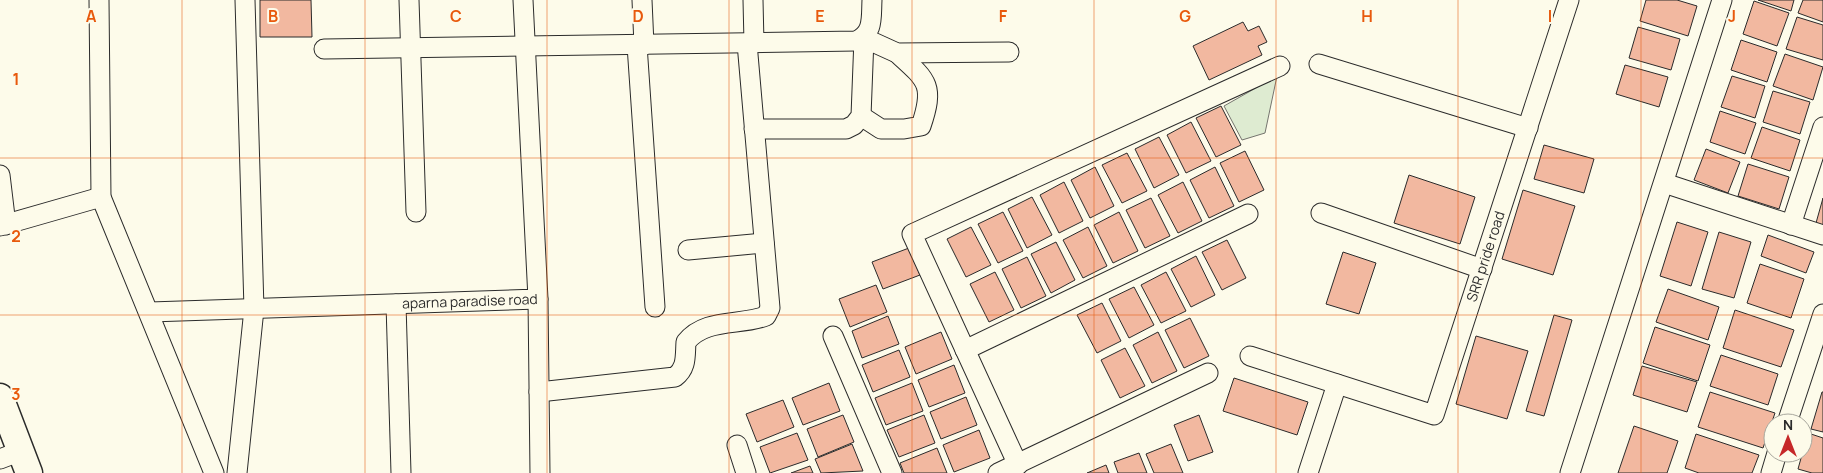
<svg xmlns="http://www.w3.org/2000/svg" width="1823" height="473" font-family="Manrope,sans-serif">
  <rect width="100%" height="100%" fill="#fdfbea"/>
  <path fill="#deebd1" stroke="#74746e" d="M 1277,76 L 1265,133 L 1242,140 L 1224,106 Z"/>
  <path fill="#f2b8a0" stroke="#2b2b2b" d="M 260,0 L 311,0 L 312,37 L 260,37 Z
    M 1646,0 L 1677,0 L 1697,6 L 1688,36 L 1640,21 Z
    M 1758,0 L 1794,0 L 1791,11 Z
    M 1803,0 L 1823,0 L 1823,22 L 1798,13 Z
    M 1754,1 L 1789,13 L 1777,46 L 1743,34 Z
    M 1797,17 L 1823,25 L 1823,60 L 1786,49 Z
    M 1243,22 L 1248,31 L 1259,26 L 1267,42 L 1258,46 L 1262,55 L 1209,80 L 1193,46 Z
    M 1638,27 L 1680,39 L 1671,70 L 1629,58 Z
    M 1741,40 L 1777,52 L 1767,82 L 1731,70 Z
    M 1785,54 L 1823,67 L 1813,100 L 1773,86 Z
    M 1625,65 L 1668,77 L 1659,107 L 1616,94 Z
    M 1732,76 L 1765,86 L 1755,118 L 1721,107 Z
    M 1773,91 L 1810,102 L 1800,134 L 1763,122 Z
    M 1221,106 L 1241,145 L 1216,157 L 1196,118 Z
    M 1720,111 L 1756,123 L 1745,154 L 1710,142 Z
    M 1191,122 L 1211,161 L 1186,173 L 1167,135 Z
    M 1762,127 L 1800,140 L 1790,171 L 1751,158 Z
    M 1159,137 L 1179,175 L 1154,188 L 1135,149 Z
    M 1544,145 L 1594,159 L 1584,193 L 1534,179 Z
    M 1706,149 L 1740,162 L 1728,193 L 1694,180 Z
    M 1245,151 L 1264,190 L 1239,202 L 1220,163 Z
    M 1127,153 L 1147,191 L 1122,203 L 1102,165 Z
    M 1748,164 L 1789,177 L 1779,209 L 1738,196 Z
    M 1095,167 L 1114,206 L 1090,218 L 1071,180 Z
    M 1215,167 L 1234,206 L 1209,218 L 1190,180 Z
    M 1409,175 L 1475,197 L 1460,244 L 1394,223 Z
    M 1064,182 L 1083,221 L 1059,233 L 1040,195 Z
    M 1183,182 L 1202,221 L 1178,233 L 1158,195 Z
    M 1523,190 L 1575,206 L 1553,275 L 1502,259 Z
    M 1032,197 L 1052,235 L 1027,248 L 1008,209 Z
    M 1151,198 L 1170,236 L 1145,248 L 1126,210 Z
    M 1823,198 L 1823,225 L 1816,223 Z
    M 1003,212 L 1023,251 L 998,263 L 978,224 Z
    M 1119,212 L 1138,251 L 1113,263 L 1094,225 Z
    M 1677,222 L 1708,232 L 1691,286 L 1660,276 Z
    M 971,227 L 991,265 L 966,277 L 947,239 Z
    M 1088,227 L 1107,266 L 1083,278 L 1063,240 Z
    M 1719,232 L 1751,242 L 1734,298 L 1702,289 Z
    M 1768,235 L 1814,252 L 1806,273 L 1761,256 Z
    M 1227,240 L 1246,278 L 1222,290 L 1202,252 Z
    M 1056,242 L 1075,280 L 1051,293 L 1031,254 Z
    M 909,248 L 920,275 L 883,289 L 872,262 Z
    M 1343,252 L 1376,263 L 1359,314 L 1326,304 Z
    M 1196,256 L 1215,295 L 1191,307 L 1171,269 Z
    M 1027,257 L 1046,296 L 1021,308 L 1002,269 Z
    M 1760,264 L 1804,279 L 1791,318 L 1747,303 Z
    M 995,272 L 1014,310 L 989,322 L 970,284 Z
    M 1166,272 L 1186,311 L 1161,323 L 1141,285 Z
    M 876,285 L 887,312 L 850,327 L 839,299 Z
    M 1134,287 L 1154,325 L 1129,338 L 1109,299 Z
    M 1668,289 L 1719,307 L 1708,340 L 1656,322 Z
    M 1102,303 L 1121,341 L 1097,353 L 1077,315 Z
    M 1735,310 L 1794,330 L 1781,367 L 1723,348 Z
    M 1554,315 L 1572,320 L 1544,416 L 1526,411 Z
    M 888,316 L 899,344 L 862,358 L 852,331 Z
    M 1190,318 L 1209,356 L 1184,368 L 1165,330 Z
    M 1655,327 L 1710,345 L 1698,381 L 1643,363 Z
    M 941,332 L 952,359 L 916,374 L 905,347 Z
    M 1158,332 L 1177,371 L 1152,383 L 1133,345 Z
    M 1476,336 L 1528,351 L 1507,419 L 1456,404 Z
    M 1125,348 L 1145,386 L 1120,398 L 1101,360 Z
    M 899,350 L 910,377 L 873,392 L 862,365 Z
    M 1721,355 L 1778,374 L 1768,405 L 1710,386 Z
    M 954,365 L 965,393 L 929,407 L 918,380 Z
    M 1642,366 L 1697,382 L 1687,412 L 1633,395 Z
    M 1234,378 L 1308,402 L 1297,435 L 1223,411 Z
    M 829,383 L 840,411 L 803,425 L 792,398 Z
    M 912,383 L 923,411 L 886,425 L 875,398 Z
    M 1710,392 L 1775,413 L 1763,448 L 1698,427 Z
    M 1822,392 L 1823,392 L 1823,432 L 1811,429 Z
    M 966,397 L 977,425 L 941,439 L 930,412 Z
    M 783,400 L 794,427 L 757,442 L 746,414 Z
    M 843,415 L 854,442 L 818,457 L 807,429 Z
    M 924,415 L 935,443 L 899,457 L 887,430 Z
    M 1199,415 L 1213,452 L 1188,461 L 1174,425 Z
    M 1634,426 L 1678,441 L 1667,473 L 1618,473 Z
    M 979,430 L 990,458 L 954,472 L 943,445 Z
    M 797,433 L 808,460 L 770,473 L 760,447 Z
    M 1808,433 L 1823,438 L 1823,473 L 1812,473 L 1798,469 Z
    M 1696,434 L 1759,455 L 1752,473 L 1699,473 L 1685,468 Z
    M 852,444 L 863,471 L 821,473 L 815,459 Z
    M 1171,444 L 1183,473 L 1154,473 L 1146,454 Z
    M 937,448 L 947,473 L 904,473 L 900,463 Z
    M 1139,453 L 1147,473 L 1118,473 L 1114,462 Z
    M 1106,465 L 1109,473 L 1087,473 Z
    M 810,466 L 813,473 L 791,473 Z"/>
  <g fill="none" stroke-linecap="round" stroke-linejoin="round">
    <g stroke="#2b2b2b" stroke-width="21">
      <g id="minor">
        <path d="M 99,0 L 101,197 L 214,473"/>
        <path d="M 409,0 L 416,212"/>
        <path d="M 642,0 L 644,45"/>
        <path d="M 753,0 L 754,43"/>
        <path d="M 637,45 L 655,307"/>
        <path d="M 324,49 L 856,41 C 874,33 871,18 872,0"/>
        <path d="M 1319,64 L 1528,128"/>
        <path d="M 861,116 L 881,129 L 904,129 L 921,126 C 935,85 927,80 897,53"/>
        <path d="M 754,129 L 846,129 L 854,125 L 861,116 L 864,38 L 897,53 L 1009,52"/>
        <path d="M 0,175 L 6,225"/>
        <path d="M 1664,183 L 1823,235"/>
        <path d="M 1321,213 L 1482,269"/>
        <path d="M 1791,225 L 1823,127"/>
        <path d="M 0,226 L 101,197"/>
        <path d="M 688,250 L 764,243"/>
        <path d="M 538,299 L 540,473"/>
        <path d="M 396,304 L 401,473"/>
        <path id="s1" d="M 150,312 L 538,299 L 523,0"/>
        <path d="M 833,336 L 892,473"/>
        <path d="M 965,350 L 1248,214"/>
        <path id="s2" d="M 1250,356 L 1434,415 L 1569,0"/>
        <path d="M 539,392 L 675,377 C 687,368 685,356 686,342 C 705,318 739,326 766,316 L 770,308 L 747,43"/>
        <path d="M 1787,423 L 1823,314"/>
        <path d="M 737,445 L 746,473"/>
        <path d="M 0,459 L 21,451"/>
        <path d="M 1018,465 L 912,234 L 1280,66"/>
        <path d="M 237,473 L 254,309 L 245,0"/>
        <path d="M 998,473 L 1208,373"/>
        <path d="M 1308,473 L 1337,384"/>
        <path d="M 1570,473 L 1722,0"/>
        <path d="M 1771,473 L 1777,453"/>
      </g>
    </g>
    <g stroke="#2b2b2b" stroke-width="29">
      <path id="secondary" d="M 0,397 L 29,473"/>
    </g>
    <use href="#minor" stroke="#fdfbea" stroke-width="19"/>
    <use href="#secondary" stroke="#fdfbea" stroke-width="26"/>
  </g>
  <path fill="none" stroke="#e8590c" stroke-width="1" stroke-opacity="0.55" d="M 182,0 L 182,473M 365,0 L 365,473M 547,0 L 547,473M 729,0 L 729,473M 912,0 L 912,473M 1094,0 L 1094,473M 1276,0 L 1276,473M 1458,0 L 1458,473M 1641,0 L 1641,473M 0,158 L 1823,158M 0,315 L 1823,315"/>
  <g text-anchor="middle" stroke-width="4" stroke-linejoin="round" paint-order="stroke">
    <g font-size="14" fill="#2b2b2b" stroke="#fdfbea">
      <text dy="5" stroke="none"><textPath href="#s2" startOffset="360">SRR pride road</textPath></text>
      <text dy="5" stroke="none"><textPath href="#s1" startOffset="320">aparna paradise road</textPath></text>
    </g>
  </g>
  <g font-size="16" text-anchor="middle" font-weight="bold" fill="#e8590c" stroke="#fdfbea" stroke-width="4" stroke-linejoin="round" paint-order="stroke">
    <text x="91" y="22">A</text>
    <text x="273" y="22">B</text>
    <text x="456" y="22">C</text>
    <text x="638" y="22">D</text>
    <text x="820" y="22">E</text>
    <text x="1003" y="22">F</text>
    <text x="1185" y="22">G</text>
    <text x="1367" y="22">H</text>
    <text x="1550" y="22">I</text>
    <text x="1732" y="22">J</text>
    <text x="16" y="85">1</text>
    <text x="16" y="242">2</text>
    <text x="16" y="400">3</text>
  </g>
  <g transform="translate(1788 438)"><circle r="24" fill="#fdfbea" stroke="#a9a89e"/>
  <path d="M0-4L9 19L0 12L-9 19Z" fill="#c62828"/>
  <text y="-8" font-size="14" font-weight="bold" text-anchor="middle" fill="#2b2b2b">N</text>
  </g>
</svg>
